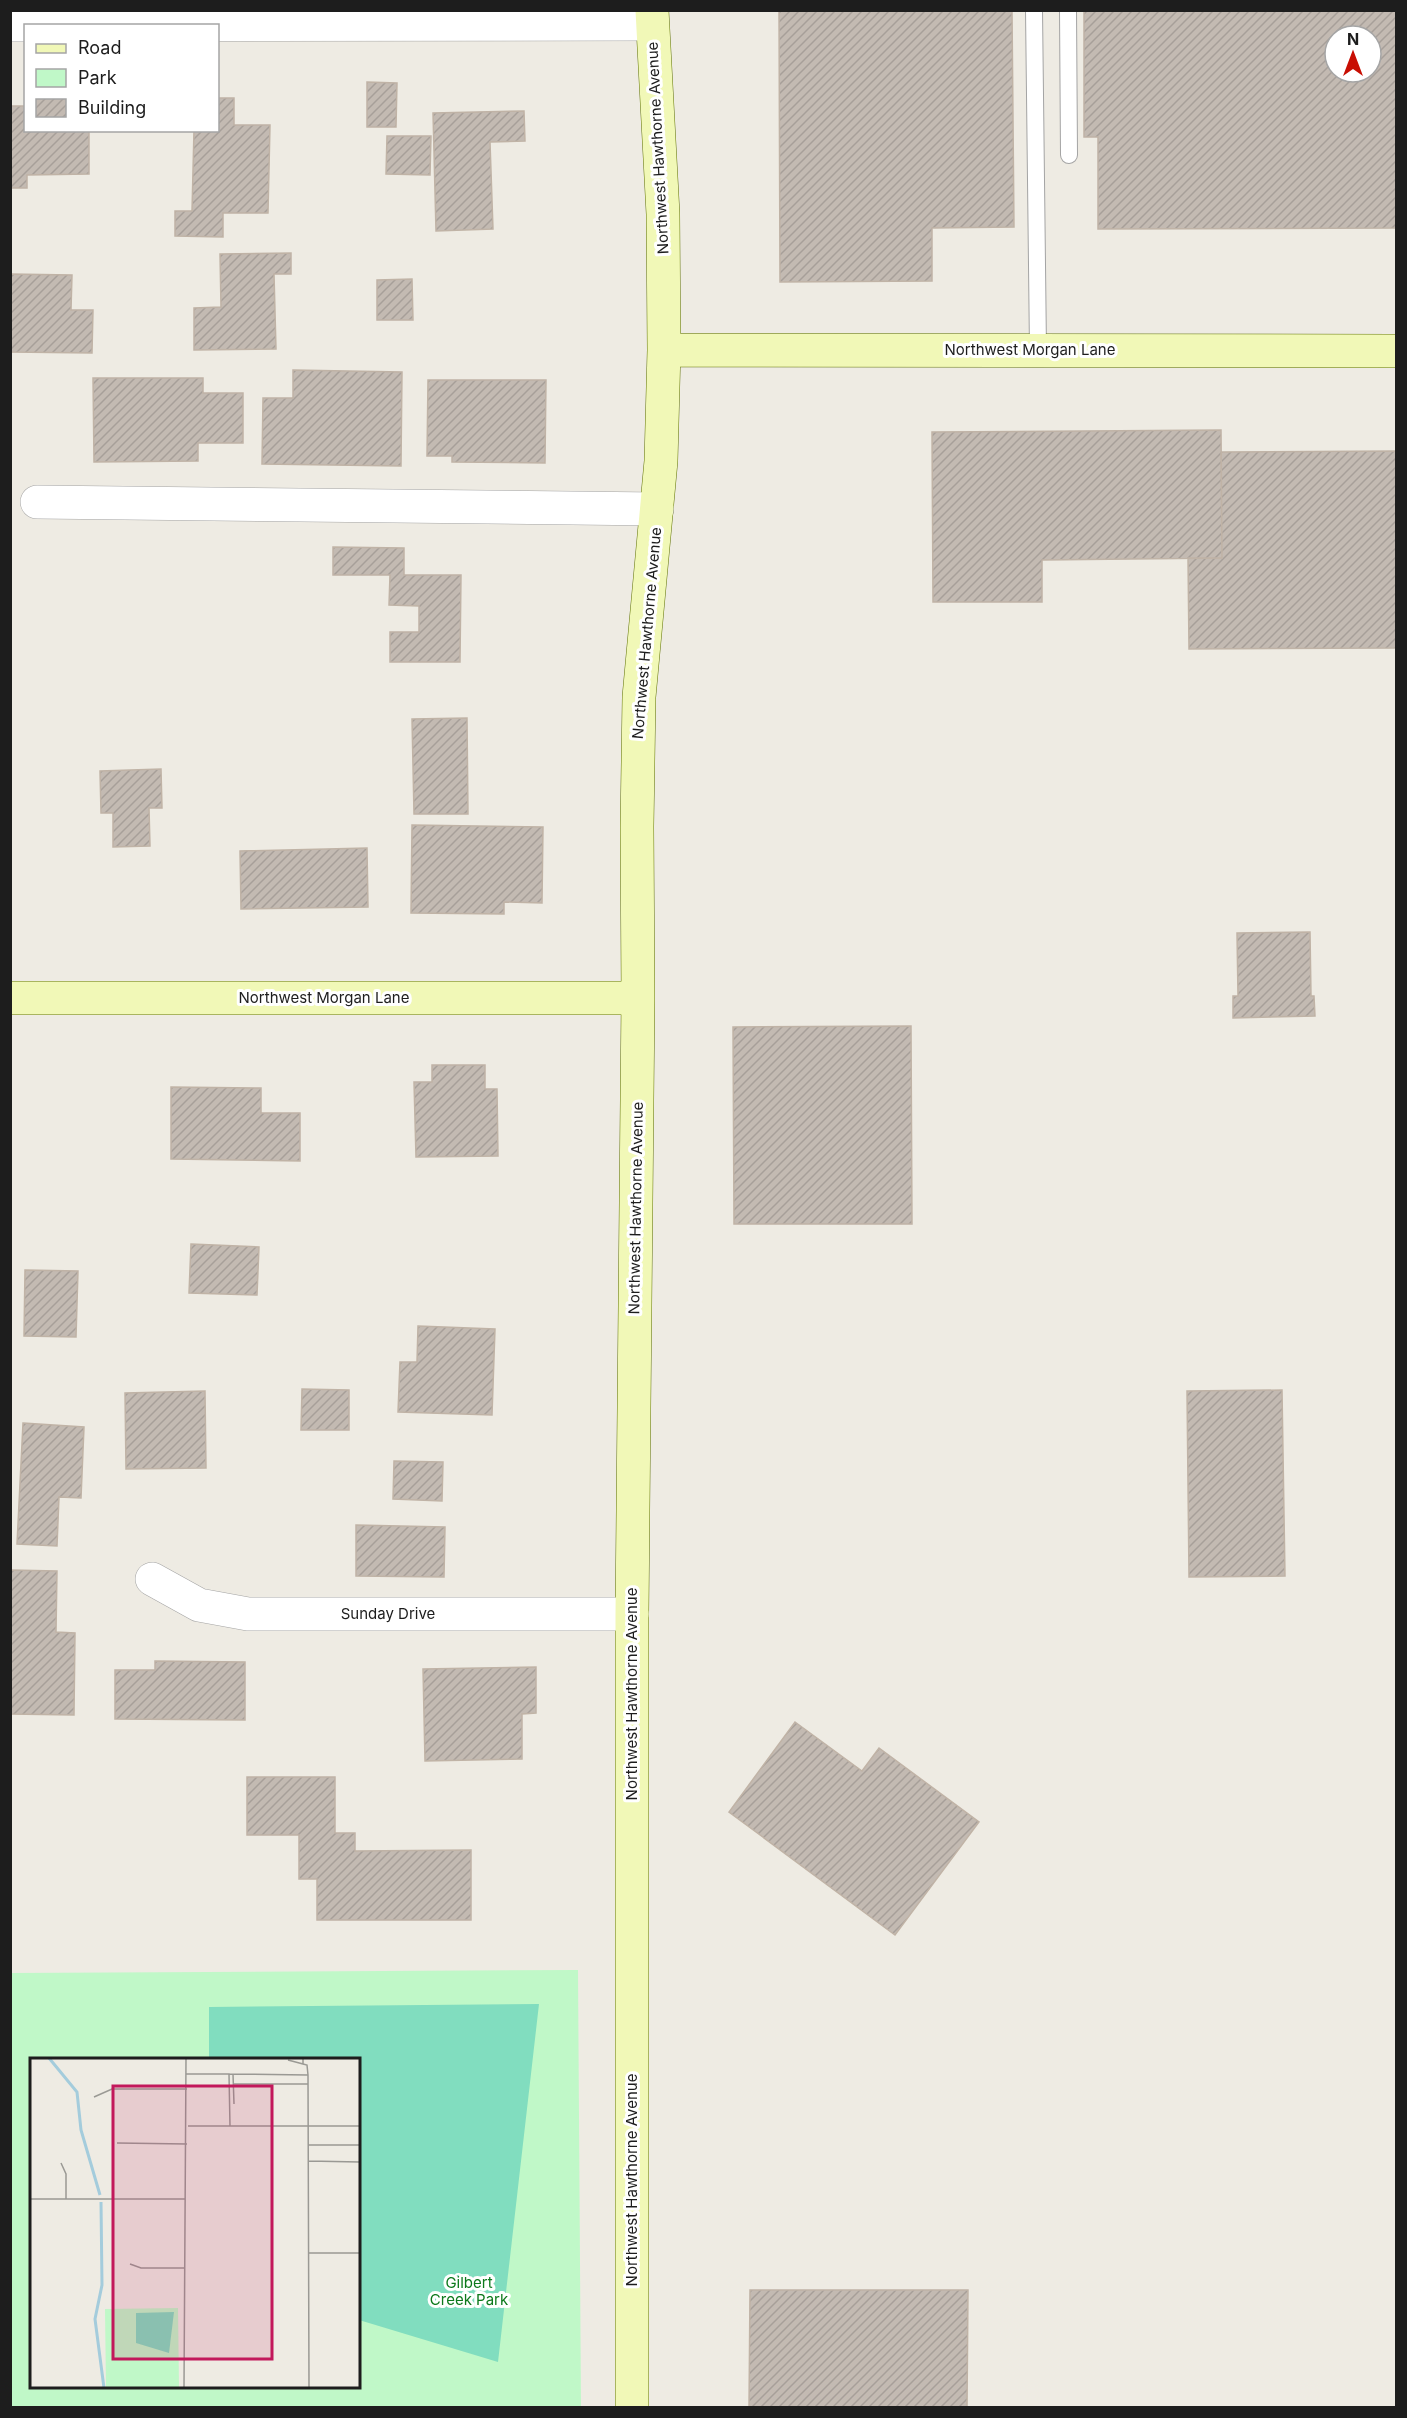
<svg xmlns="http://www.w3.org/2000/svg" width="1407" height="2418" font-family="Inter,sans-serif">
  <defs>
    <pattern id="building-hatch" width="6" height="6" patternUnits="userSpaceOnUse" patternTransform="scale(1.5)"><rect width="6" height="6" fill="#c3bab2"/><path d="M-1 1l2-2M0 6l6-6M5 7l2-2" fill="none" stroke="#a79f99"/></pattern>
  </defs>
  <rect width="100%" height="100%" fill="#eeebe3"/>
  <path fill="#c0f8c8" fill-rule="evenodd" d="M 578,1970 L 581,2407 L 11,2407 L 10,1973 ZM 32,2060 L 358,2060 L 358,2386 L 32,2386 Z"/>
  <path fill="#81ddbf" d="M 539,2004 L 498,2362 L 359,2320 L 358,2060 L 209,2059 L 209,2007 Z"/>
  <path fill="url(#building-hatch)" stroke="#c0b3a6" stroke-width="1.5" fill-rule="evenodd" d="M 779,10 L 1012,10 L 1014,227 L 932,228 L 932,281 L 780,282 Z
    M 1084,10 L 1396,10 L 1396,228 L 1098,229 L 1098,137 L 1084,137 ZM 1335,36 L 1371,36 L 1371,72 L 1335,72 Z
    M 367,82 L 397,83 L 396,127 L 367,127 Z
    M 218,98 L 234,98 L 234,125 L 270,125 L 268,213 L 223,213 L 223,237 L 175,236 L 175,211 L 192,211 L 194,130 L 218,130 Z
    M 10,106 L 26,106 L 26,130 L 89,130 L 89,174 L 27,175 L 27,188 L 10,188 Z
    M 524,111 L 525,141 L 490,142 L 493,229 L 436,231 L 433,113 Z
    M 387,136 L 431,136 L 430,175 L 386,174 Z
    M 291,253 L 291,274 L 274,274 L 276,349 L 194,350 L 194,308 L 221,307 L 220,254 Z
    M 10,274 L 72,275 L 71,310 L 93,310 L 92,353 L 10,352 Z
    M 412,279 L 413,320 L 377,320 L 377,280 Z
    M 293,370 L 402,372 L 401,466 L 262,464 L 263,398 L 293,398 Z
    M 93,378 L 203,378 L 203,393 L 243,393 L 243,443 L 198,443 L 198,461 L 94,462 Z
    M 428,380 L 546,380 L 545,463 L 452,462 L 452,456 L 427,456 Z
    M 1221,430 L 1222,558 L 1042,560 L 1042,602 L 933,602 L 932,432 Z
    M 1396,451 L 1396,648 L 1189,649 L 1188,558 L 1222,558 L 1221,452 Z
    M 333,547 L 404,548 L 404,575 L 461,575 L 460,662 L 390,662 L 390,632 L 419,632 L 419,606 L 389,605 L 390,575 L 333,575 Z
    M 467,718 L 468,814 L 414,814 L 412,719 Z
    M 161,769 L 162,808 L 149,808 L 150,846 L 113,847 L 113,813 L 101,813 L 100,771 Z
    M 412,825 L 543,827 L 542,903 L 504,902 L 504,914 L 411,913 Z
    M 367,848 L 368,907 L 241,909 L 240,851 Z
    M 1310,932 L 1311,996 L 1314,996 L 1315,1016 L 1233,1018 L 1233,996 L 1238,996 L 1237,933 Z
    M 911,1026 L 912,1224 L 734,1224 L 733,1027 Z
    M 432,1065 L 485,1065 L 485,1089 L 497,1089 L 498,1156 L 416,1157 L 414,1082 L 432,1082 Z
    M 171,1087 L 261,1088 L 261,1113 L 300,1113 L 300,1161 L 171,1159 Z
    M 191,1244 L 259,1247 L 257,1295 L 189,1293 Z
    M 25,1270 L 78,1271 L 76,1337 L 24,1336 Z
    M 418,1326 L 495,1329 L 492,1415 L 398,1412 L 400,1362 L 417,1362 Z
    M 302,1389 L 349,1390 L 349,1430 L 301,1430 Z
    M 1282,1390 L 1285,1576 L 1189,1577 L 1187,1391 Z
    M 205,1391 L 206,1468 L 126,1469 L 125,1393 Z
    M 23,1423 L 84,1427 L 81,1498 L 59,1497 L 57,1546 L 17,1544 Z
    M 394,1461 L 443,1462 L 442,1501 L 393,1499 Z
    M 356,1525 L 445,1527 L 444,1577 L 356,1576 Z
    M 10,1570 L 57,1571 L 56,1632 L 75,1633 L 74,1715 L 10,1714 Z
    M 155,1661 L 245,1662 L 245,1720 L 115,1719 L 115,1670 L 155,1670 Z
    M 536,1667 L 536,1713 L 522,1714 L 522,1759 L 425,1761 L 423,1669 Z
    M 795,1722 L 862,1771 L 879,1748 L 979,1822 L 895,1935 L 729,1812 Z
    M 247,1777 L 335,1777 L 335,1833 L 355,1833 L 355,1851 L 471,1850 L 471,1920 L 317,1920 L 317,1879 L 299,1879 L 299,1835 L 247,1835 Z
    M 750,2290 L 968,2290 L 967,2408 L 749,2408 Z"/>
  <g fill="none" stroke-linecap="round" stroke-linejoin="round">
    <g stroke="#a4a4a4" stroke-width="18">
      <path id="lane" d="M 1034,10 L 1038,350
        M 1068,10 L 1069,155"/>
    </g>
    <g stroke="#a4a4a4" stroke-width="34">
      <path id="street" d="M 10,25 L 652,24
        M 37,502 L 657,509
        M 152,1579 L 199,1605 L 248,1614 L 632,1614"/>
    </g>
    <g stroke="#607206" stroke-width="34">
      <path id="secondary" d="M 664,350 L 1396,351
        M 10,998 L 638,998
        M 632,2408 L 632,1614 L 638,998 L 637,827 L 639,697 L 661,461 L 664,350 L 663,214 L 652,10"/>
    </g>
    <use href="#lane" stroke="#fff" stroke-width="16"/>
    <use href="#street" stroke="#fff" stroke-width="33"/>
    <use href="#secondary" stroke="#f1f8b7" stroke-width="33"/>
  </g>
  <g text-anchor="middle" stroke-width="6" stroke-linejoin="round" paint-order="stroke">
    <g font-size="15" fill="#1d1d1d" stroke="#fff">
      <text transform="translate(658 148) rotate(-93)" y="5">Northwest Hawthorne Avenue</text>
      <text x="1030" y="355">Northwest Morgan Lane</text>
      <text transform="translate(647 633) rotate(-85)" y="5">Northwest Hawthorne Avenue</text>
      <text x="324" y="1003">Northwest Morgan Lane</text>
      <text transform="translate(636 1208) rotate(-89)" y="5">Northwest Hawthorne Avenue</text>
      <text x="388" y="1619">Sunday Drive</text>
      <text transform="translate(632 1694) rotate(-90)" y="5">Northwest Hawthorne Avenue</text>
      <text transform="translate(632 2180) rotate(-90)" y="5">Northwest Hawthorne Avenue</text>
    </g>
    <g font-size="15" fill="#0d791c" stroke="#fff">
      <text x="469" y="2288">Gilbert<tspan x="469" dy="17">Creek Park</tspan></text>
    </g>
  </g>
  <g transform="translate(30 2058)">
    <rect width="330" height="330" fill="#eeebe3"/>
    <path d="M 148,250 L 149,330 L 76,330 L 75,251 Z" fill="#c0f8c8"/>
    <path d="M 144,254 L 139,295 L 106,285 L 106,255 Z" fill="#81ddbf"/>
    <path fill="none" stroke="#a4ccdc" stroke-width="3" d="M 19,0 L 47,34 L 51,72 L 70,137M 71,144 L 72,227 L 65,261 L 74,330"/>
    <path fill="none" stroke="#9a9994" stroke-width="1.5" d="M 172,0 L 258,0M 258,2 L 273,6 L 273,0M 273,6 L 277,7 L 278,17 L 279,330M 156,16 L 199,16 L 200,68M 199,16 L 278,17M 203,16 L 204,46M 203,26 L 278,26M 64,39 L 82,31 L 157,31M 158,68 L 330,68M 87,85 L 157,86M 278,87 L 330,87M 278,103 L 330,104M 31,105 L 36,116 L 36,141M 0,141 L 155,141M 278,195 L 330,195M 100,206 L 111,210 L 154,210M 154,330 L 156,0"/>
    <path fill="#c2185b" fill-opacity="0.15" stroke="#c2185b" stroke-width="3" d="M 83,28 L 242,28 L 242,301 L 83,301 Z"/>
    <rect width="330" height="330" fill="none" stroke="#1d1d1d" stroke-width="3"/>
  </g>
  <rect width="1407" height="2418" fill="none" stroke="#1d1d1d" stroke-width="24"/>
  <rect x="24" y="24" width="195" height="108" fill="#ffffff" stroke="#a5a5a5" stroke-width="1.5"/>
  <rect x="36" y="44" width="30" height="9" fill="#f1f8b7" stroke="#a5a5a5" stroke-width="1.5"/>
  <text x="78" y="54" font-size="18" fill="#1d1d1d">Road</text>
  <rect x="36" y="69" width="30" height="18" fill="#c0f8c8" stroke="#a5a5a5" stroke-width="1.5"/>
  <text x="78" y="84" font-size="18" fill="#1d1d1d">Park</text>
  <rect x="36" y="99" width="30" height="18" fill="url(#building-hatch)" stroke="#a5a5a5" stroke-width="1.5"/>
  <text x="78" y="114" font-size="18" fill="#1d1d1d">Building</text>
  <g transform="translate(1353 54)"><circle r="28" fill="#ffffff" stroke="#a5a5a5" stroke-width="1.5"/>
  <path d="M0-4.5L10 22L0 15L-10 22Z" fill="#c80e03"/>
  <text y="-9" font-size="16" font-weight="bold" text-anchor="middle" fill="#1d1d1d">N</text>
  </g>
</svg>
